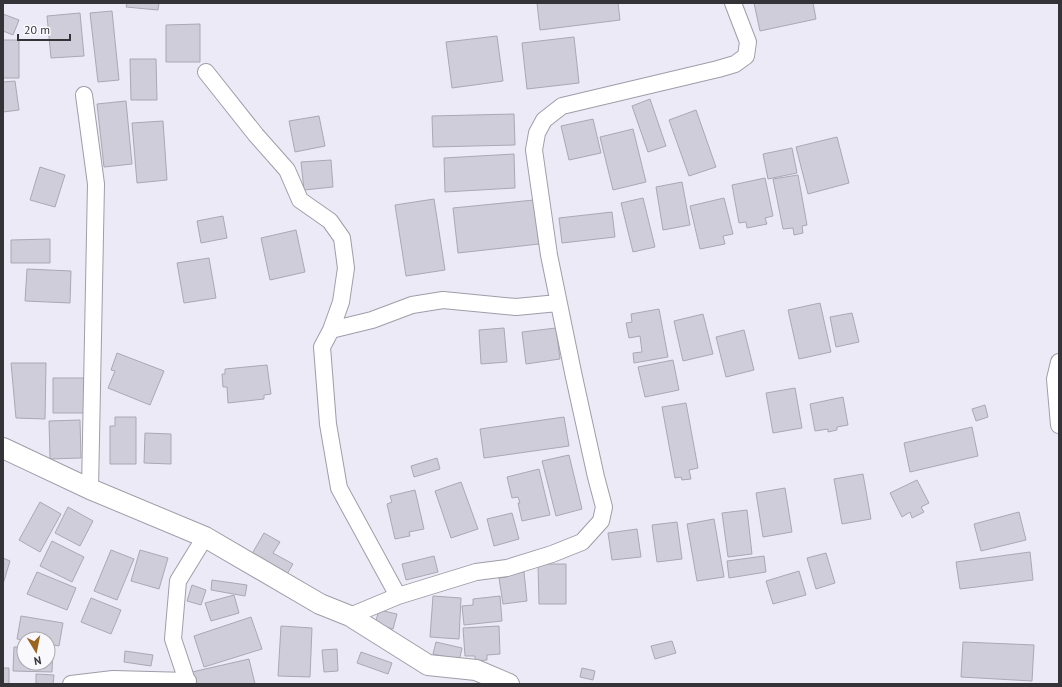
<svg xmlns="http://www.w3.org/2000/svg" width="1062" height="687" font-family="'PT Sans',sans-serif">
  <rect width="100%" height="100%" fill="#ebeaf6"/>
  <path fill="#cecdd9" stroke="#a9a8b3" d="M 127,3 L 159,3 L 158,10 L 126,7 Z
    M 537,3 L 618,3 L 620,20 L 540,30 Z
    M 754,3 L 813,3 L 816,19 L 760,31 Z
    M 112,11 L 119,80 L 98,82 L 90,13 Z
    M 80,13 L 84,56 L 51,58 L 47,16 Z
    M 3,14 L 19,20 L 13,35 L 3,31 Z
    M 200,24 L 200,62 L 166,62 L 166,25 Z
    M 497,36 L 503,81 L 452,88 L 446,42 Z
    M 574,37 L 579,83 L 527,89 L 522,43 Z
    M 3,40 L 19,40 L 19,78 L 3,78 Z
    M 130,59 L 156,59 L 157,100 L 131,100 Z
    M 15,81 L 19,110 L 3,112 L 3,82 Z
    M 650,99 L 666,146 L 648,152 L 632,106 Z
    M 126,101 L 132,164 L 104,167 L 97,104 Z
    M 696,110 L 716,167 L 689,176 L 669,120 Z
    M 514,114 L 515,145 L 433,147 L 432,116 Z
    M 319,116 L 325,146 L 295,152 L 289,121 Z
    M 593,119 L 601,153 L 569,160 L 561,126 Z
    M 163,121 L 167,180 L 137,183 L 132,123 Z
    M 633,129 L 646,182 L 613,190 L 600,137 Z
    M 837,137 L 849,183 L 808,194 L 796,147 Z
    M 792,148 L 797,173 L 768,179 L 763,154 Z
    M 514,154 L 515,188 L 445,192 L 444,158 Z
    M 331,160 L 333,187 L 304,190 L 301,162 Z
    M 40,167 L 65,175 L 55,207 L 30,200 Z
    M 798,175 L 807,225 L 802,226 L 803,233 L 794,235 L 793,228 L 783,229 L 773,179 Z
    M 765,178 L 773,216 L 765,218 L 767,224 L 747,228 L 746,222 L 739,223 L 732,185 Z
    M 682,182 L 690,225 L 663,230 L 656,187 Z
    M 643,198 L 655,247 L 633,252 L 621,203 Z
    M 724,198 L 733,234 L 723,236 L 725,244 L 700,249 L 690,206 Z
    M 434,199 L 445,270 L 406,276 L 395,205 Z
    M 534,200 L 539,244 L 458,253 L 453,208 Z
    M 612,212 L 615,237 L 562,243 L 559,218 Z
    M 223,216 L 227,238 L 201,243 L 197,221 Z
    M 296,230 L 305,272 L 270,280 L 261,238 Z
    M 50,239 L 50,263 L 11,263 L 11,240 Z
    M 209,258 L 216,298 L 184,303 L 177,263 Z
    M 27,269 L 71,271 L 70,303 L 25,301 Z
    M 820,303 L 831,352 L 799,359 L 788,310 Z
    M 659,309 L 668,357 L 634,363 L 633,353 L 642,352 L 640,336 L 629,338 L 626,323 L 632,322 L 631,314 Z
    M 852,313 L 859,342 L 836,347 L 830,317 Z
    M 703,314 L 713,354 L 683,361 L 674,321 Z
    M 504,328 L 507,362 L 481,364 L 479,330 Z
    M 556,328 L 560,359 L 526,364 L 522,332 Z
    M 744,330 L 754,370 L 726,377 L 716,337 Z
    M 117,353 L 164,371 L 150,405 L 108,388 L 115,371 L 111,370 Z
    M 673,360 L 679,390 L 645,397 L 638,367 Z
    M 11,363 L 46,363 L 45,419 L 16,418 Z
    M 267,365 L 271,394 L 264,395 L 264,399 L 228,403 L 227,387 L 223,387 L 222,374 L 225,374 L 225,369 Z
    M 53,378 L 84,378 L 84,413 L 53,413 Z
    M 795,388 L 802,428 L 773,433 L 766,393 Z
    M 843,397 L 848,425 L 837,427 L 837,430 L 828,432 L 828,429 L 815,431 L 810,404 Z
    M 686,403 L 698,468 L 689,470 L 691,479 L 682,480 L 681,477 L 675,478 L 662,407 Z
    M 985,405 L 988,417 L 976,421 L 972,409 Z
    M 115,417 L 136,417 L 136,464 L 110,464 L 110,426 L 115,426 Z
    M 564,417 L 569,446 L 484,458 L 480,429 Z
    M 80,420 L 81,458 L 50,459 L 49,421 Z
    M 972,427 L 978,456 L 910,472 L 904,443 Z
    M 145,433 L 171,434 L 171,464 L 144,463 Z
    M 569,455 L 582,509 L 556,516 L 542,461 Z
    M 437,458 L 440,469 L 414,477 L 411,466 Z
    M 539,469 L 550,515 L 522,521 L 518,503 L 520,503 L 518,497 L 512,498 L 507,477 Z
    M 863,474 L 871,519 L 842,524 L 834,479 Z
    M 917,480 L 929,503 L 921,507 L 924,512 L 912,518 L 910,512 L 902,517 L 890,493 Z
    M 461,482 L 478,529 L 451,538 L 435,491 Z
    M 785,488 L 792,532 L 763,537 L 756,493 Z
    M 415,490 L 424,529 L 409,532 L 410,536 L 395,539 L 387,504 L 392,502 L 390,496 Z
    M 40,502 L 61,514 L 40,552 L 19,540 Z
    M 68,507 L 93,521 L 80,546 L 55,533 Z
    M 747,510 L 752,554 L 728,557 L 722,513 Z
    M 1019,512 L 1026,540 L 981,551 L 974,524 Z
    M 512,513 L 519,539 L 494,546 L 487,519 Z
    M 714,519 L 724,577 L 697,581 L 687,524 Z
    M 677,522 L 682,559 L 657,562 L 652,525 Z
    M 637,529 L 641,557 L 612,560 L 608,533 Z
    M 264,533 L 280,542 L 273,553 L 293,564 L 287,574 L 249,559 Z
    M 52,541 L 84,557 L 72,582 L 40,566 Z
    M 111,550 L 134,559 L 117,600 L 94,591 Z
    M 140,550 L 168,558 L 159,589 L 131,581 Z
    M 1030,552 L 1033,580 L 960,589 L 956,562 Z
    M 826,553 L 835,583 L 816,589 L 807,558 Z
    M 434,556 L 438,572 L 406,580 L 402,564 Z
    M 764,556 L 766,572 L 729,578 L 727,561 Z
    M 3,558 L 10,561 L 3,584 Z
    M 538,564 L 566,564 L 566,604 L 539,604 Z
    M 518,571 L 518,573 L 524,572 L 527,601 L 503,604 L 499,578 L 507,577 L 506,573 Z
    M 799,571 L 806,595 L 773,604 L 766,581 Z
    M 37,572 L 76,588 L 67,610 L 27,594 Z
    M 212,580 L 247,585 L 245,596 L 211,590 Z
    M 192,585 L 206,590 L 201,605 L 187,601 Z
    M 234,595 L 239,613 L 211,621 L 205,603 Z
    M 433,596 L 461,598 L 459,639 L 430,637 Z
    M 500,596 L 502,621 L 464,625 L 462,606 L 473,605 L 473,599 Z
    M 91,598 L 121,610 L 111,634 L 81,622 Z
    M 379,610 L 397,614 L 393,629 L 375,624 Z
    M 21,616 L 63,623 L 59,646 L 48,644 L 48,639 L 24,639 L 24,640 L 17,639 Z
    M 251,617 L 262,649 L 204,667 L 194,636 Z
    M 281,626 L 312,628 L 310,677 L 278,676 Z
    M 499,626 L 500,654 L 487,655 L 487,660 L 475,661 L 475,656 L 465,656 L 463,628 Z
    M 672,641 L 676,653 L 655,659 L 651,646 Z
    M 436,642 L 462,648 L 458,666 L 451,658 L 433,654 Z
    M 963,642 L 1034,645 L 1032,681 L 961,677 Z
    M 14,647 L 24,647 L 24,663 L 48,663 L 48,648 L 53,648 L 52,672 L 13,671 Z
    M 337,649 L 338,671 L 324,672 L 322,650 Z
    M 125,651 L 153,655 L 151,666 L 124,662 Z
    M 361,652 L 392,663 L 388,674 L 357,663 Z
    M 249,659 L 255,684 L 195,684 L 192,672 Z
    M 3,668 L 9,668 L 9,684 L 3,684 Z
    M 582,668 L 595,671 L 593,680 L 580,677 Z
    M 36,674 L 54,675 L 53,684 L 36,684 Z"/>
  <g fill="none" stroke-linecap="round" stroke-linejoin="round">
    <g stroke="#9e9ea9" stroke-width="18">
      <path id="minor" d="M 206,72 L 256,135 L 287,170 L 300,200 L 330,221 L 342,238 L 346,268 L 341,302 L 331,330
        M 84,95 L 96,184 L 90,489
        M 1059,362 L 1055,379 L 1059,425
        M 398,596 L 339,488 L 328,424 L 322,347 L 331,330 L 372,320 L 412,305 L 443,300 L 516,307 L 558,303
        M 350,616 L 398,596 L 476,572 L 507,568 L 552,554 L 582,542 L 601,521 L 604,507 L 596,477 L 574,377 L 549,255 L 534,150 L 537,133 L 544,120 L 562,106 L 718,69 L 735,64 L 746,56 L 748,42 L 733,3
        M 71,684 L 113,679 L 188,681
        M 188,684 L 173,639 L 178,581 L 205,537"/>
    </g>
    <g stroke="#9e9ea9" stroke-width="22">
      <path id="tertiary" d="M 3,448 L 90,489 L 205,537 L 320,604 L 350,616 L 428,665 L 476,670 L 509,684"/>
    </g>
    <use href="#minor" stroke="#fff" stroke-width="16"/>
    <use href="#tertiary" stroke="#fff" stroke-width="20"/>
  </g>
  <rect width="1062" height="687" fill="none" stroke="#343338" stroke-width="8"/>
  <g transform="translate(36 651) rotate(170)"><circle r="19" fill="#f8f8fd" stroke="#aaa9ae"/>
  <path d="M0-3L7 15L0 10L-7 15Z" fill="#9b641f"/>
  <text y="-6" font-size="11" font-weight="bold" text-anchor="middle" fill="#343338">N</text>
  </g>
  <path d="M18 34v6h52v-6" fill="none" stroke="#343338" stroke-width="2"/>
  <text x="24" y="34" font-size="12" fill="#343338" stroke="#f8f8fd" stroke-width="3" paint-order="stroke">20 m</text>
</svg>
